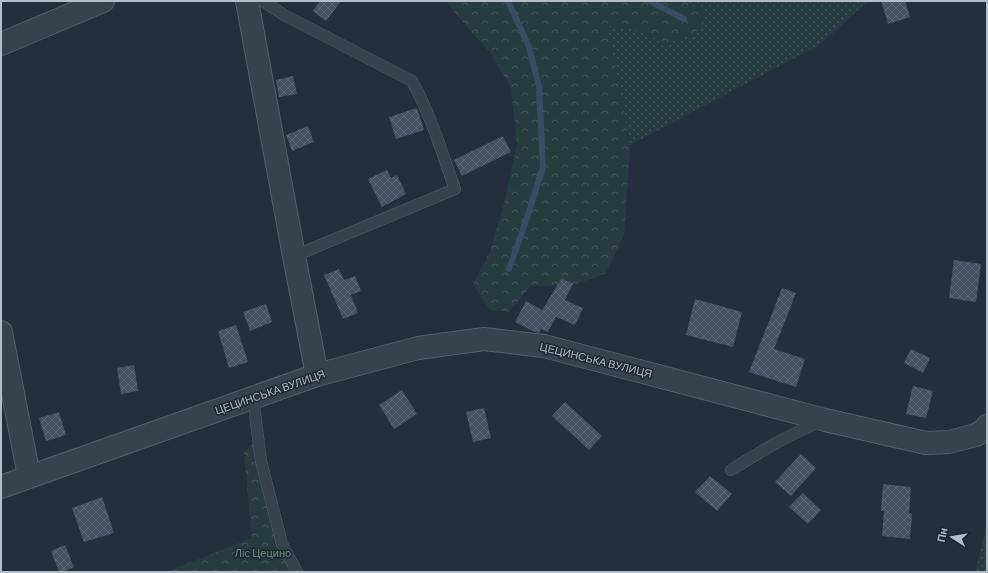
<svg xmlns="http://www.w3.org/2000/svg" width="988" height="573" font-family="Barlow,sans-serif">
  <defs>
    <pattern id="grass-dots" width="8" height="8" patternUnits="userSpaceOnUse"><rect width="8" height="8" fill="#263c3f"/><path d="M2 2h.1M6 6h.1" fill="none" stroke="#435659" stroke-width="1.8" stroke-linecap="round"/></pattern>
    <pattern id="forest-crowns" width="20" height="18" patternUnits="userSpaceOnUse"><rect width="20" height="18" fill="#263c3f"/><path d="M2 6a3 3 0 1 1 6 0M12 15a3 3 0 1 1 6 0" fill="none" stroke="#435659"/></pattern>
    <pattern id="building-cross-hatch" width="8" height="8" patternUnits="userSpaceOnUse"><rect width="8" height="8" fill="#455162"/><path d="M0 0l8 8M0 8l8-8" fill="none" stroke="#5d6877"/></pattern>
  </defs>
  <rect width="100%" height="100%" fill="#242f3e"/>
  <path fill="url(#grass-dots)" d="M 687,1 L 868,1 L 821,44 L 630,145 L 614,58 L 606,25 L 633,29 L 666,43 L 703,12 Z
    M 987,524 L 987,572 L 975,572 Z"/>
  <path fill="url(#forest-crowns)" d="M 446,1 L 687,1 L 703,12 L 704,26 L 692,35 L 666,43 L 633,29 L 606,25 L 614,58 L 630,145 L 624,235 L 606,273 L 574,285 L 531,286 L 509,312 L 490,310 L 473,284 L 490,251 L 505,200 L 517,143 L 511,88 L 491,54 L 454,12 Z
    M 255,441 L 295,572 L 166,572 L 252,538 L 244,453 Z"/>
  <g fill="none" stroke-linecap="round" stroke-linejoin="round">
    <path stroke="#394c67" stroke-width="6" d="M 508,1 L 529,47 L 539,86 L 543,167 L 525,224 L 509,269
      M 650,1 L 684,19"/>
  </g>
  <path fill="url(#building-cross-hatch)" d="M 320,1 L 341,1 L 326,21 L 313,11 Z
    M 881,1 L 905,1 L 910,17 L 888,24 Z
    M 293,76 L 297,94 L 279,97 L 276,80 Z
    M 417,108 L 424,130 L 396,139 L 389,117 Z
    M 308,126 L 314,142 L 292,151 L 286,135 Z
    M 503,136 L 511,152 L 462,176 L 454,160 Z
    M 387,170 L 391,178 L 397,175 L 406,194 L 382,207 L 368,179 Z
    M 954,260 L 981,264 L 976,302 L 949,298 Z
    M 339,269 L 344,280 L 355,276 L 361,291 L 351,295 L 358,313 L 343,319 L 324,275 Z
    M 562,278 L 573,284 L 565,300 L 583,308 L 575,325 L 556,317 L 548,332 L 541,329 L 539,333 L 535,332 L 515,322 L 526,301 L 542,310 Z
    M 782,288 L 796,293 L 774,349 L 805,359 L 796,387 L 749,372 Z
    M 695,299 L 742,312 L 733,347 L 686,335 Z
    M 266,304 L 272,322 L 250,331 L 243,312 Z
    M 236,325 L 248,362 L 229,368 L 218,331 Z
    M 911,349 L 930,358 L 923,373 L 904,363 Z
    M 134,365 L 138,391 L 121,394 L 117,368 Z
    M 913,386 L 933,391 L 926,418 L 906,414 Z
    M 402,390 L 417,414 L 394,429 L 379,405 Z
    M 565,402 L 602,436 L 589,450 L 552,416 Z
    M 484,408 L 491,438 L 473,442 L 466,412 Z
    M 59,412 L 66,435 L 46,441 L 39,418 Z
    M 801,454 L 816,468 L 791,496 L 775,482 Z
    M 710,476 L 732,494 L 717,511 L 695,492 Z
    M 883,484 L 911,487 L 909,513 L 912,514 L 910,539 L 882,536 L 884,511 L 881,511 Z
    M 803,493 L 821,510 L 808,524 L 789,507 Z
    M 102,497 L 114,533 L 84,542 L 72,508 Z
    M 65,545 L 74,567 L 63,572 L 59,572 L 51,551 Z"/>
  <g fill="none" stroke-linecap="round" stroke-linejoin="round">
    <g stroke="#565f6c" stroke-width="12">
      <path id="service" d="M 263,1 L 284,15 L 412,81 C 431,115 442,153 455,189 L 294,256
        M 253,397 L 261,461 L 282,544 L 297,572
        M 731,470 C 760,452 789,434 821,422"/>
    </g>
    <g stroke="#565f6c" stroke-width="24">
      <path id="minor" d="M 247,1 L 294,256 L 317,375
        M 1,44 L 103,1
        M 1,332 L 29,476
        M 1,487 L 317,375 L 418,348 L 484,339 L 544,346 L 825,420 L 926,443 L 949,442 L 976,435 L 984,430 L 987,426"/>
    </g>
    <use href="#service" stroke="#38414e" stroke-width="11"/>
    <use href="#minor" stroke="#38414e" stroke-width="22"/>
  </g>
  <g text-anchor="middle" stroke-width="3" stroke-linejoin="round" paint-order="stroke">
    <g font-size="11" fill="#b4bcc9" stroke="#1d2633">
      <text transform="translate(596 360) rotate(14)" y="4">ЦЕЦИНСЬКА ВУЛИЦЯ</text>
      <text transform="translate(270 392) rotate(-19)" y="4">ЦЕЦИНСЬКА ВУЛИЦЯ</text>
    </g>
    <g font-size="11" fill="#6b9a76" stroke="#1d2633">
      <text x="263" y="557">Ліс Цецино</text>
    </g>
  </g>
  <rect width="988" height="573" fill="none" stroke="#b4bcc9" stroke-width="4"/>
  <g transform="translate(952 537) rotate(282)" stroke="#1d2633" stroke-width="3" paint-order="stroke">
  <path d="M0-3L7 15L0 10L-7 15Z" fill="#b4bcc9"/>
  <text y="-6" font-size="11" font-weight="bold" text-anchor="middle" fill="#b4bcc9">Пн</text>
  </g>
</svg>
